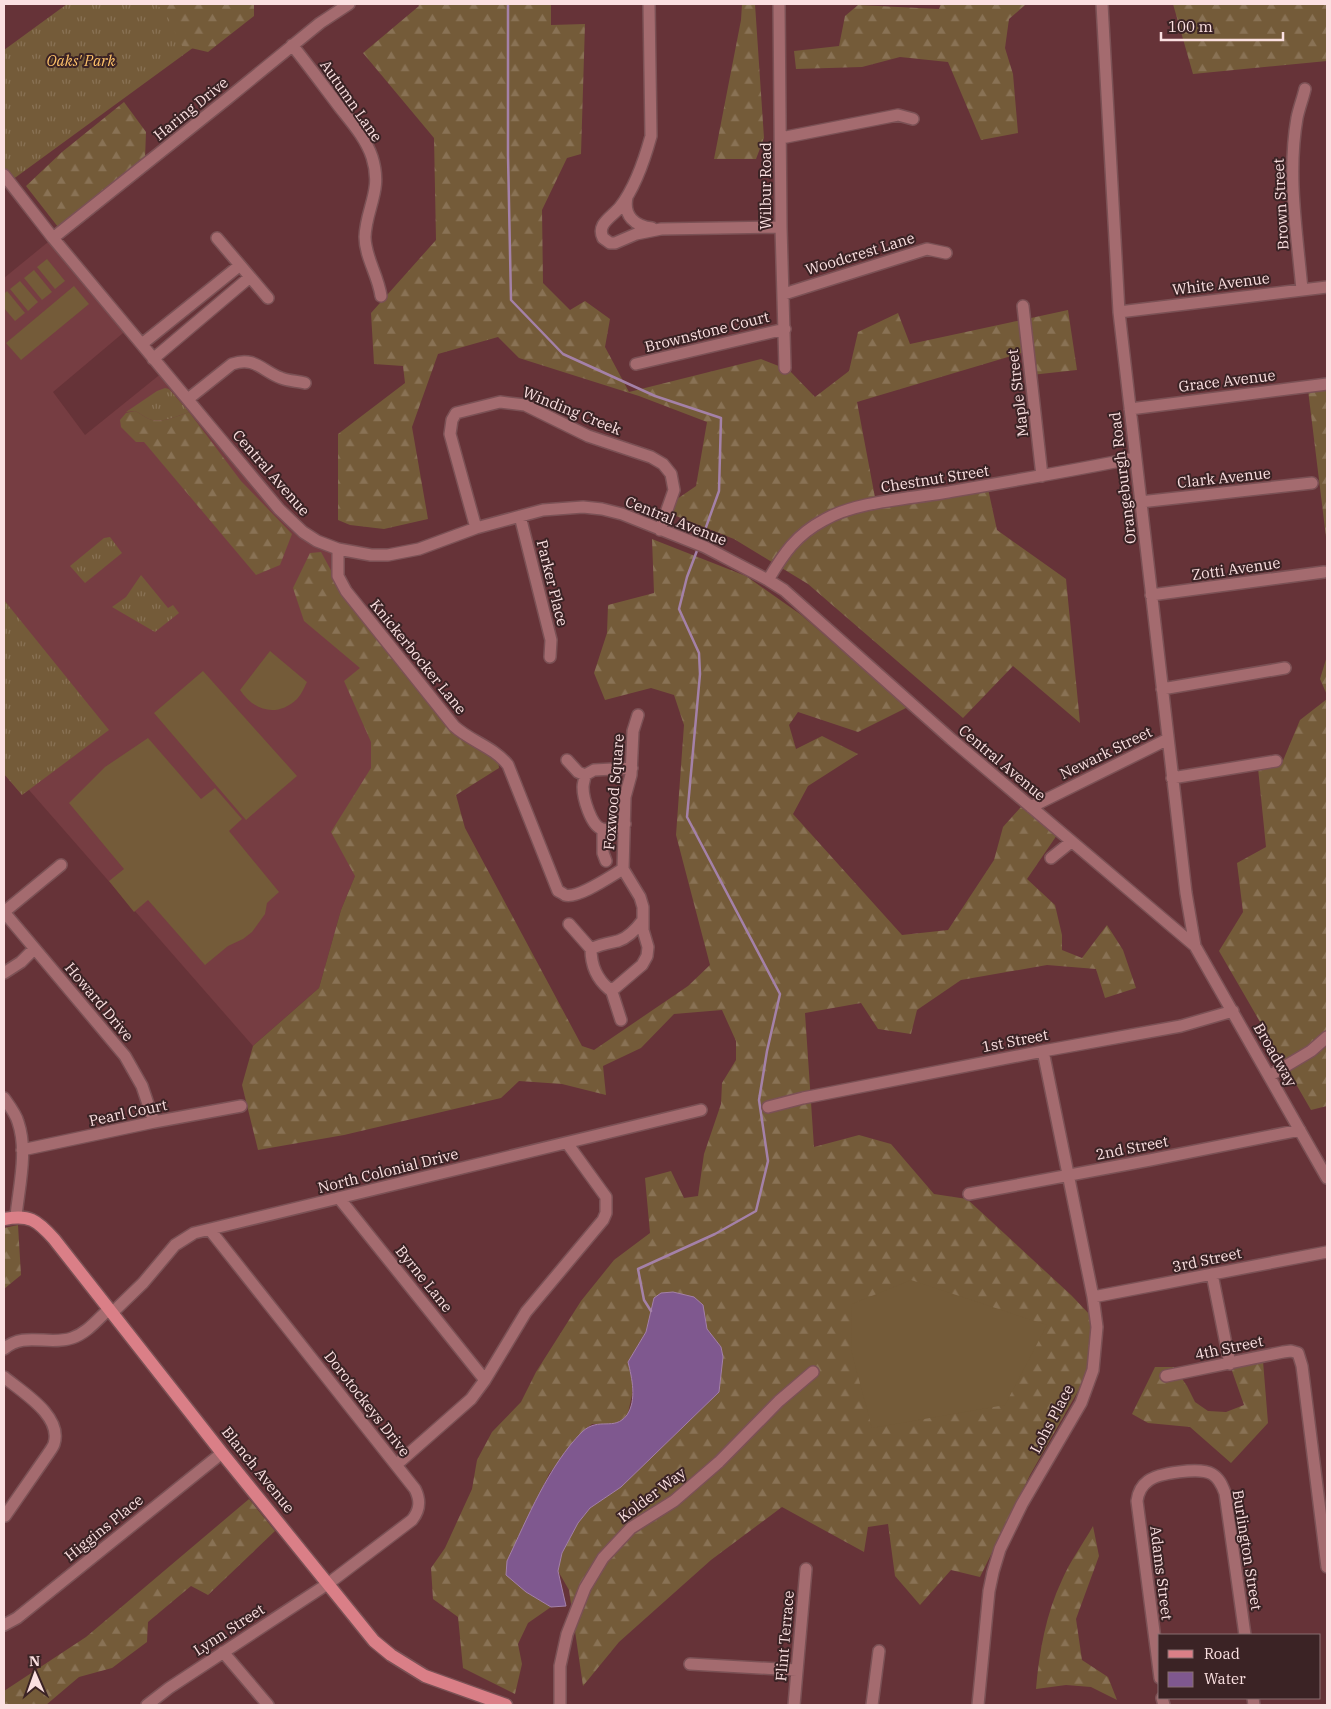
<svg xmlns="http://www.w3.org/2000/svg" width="1331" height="1709" font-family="'IBM Plex Serif',serif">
  <defs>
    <pattern id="grass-tufts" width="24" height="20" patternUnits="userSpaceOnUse" patternTransform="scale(1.25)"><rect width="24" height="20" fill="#745b39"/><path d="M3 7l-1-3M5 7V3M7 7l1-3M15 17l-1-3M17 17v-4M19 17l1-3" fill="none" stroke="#897255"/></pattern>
    <pattern id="forest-firs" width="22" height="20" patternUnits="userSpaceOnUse" patternTransform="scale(1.25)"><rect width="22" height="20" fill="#745b39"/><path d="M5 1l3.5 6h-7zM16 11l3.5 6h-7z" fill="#897255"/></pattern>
  </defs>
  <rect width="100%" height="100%" fill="#663338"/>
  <path fill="#763d42" d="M 53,238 L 129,328 L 53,392 L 85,435 L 163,372 L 279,509 L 333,547 L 338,576 L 454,726 L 355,876 L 341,910 L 319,988 L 253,1046 L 29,790 L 22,795 L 4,774 L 4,278 Z"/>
  <path fill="url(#grass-tufts)" d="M 67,4 L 212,4 L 227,23 L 12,180 L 4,169 L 4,50 Z
    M 165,388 L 169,389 L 189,412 C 177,416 162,424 149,419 C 144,417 140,413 135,411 L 126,412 L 157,391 Z
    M 110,537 L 122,553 L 85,583 L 70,566 L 104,538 Z
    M 141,575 L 168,608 L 173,605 L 179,613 L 155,632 L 112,607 L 126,597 Z
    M 4,600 L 109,730 L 22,795 L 4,774 Z"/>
  <path fill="url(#forest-firs)" d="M 155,4 L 254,4 L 254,16 L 208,52 L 182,46 L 165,11 Z
    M 418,4 L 551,4 L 551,25 L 585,24 L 581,154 L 567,158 L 542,210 L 543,283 L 570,310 L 585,301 L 610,319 L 605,347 L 629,392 L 761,359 L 789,370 L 815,397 L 849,371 L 858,332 L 898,313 L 910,344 L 1068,310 L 1077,370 L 1031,375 L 1028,351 L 857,402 L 877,508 L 987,484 L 997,530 L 1066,579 L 1080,723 L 1013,666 L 963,718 L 808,584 L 734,539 L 661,510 L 696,486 L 707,422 L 639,396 L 519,358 L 498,337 L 438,354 L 412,427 L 428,519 L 384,529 L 350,525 L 338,520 L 338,434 L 405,383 L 403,366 L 374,364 L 371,313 L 436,240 L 434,138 L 363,53 L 419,6 Z
    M 742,4 L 755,4 L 764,138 L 756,159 L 714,159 L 741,20 Z
    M 941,4 L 1025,5 L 1009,19 L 1005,48 L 1013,74 L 1018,133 L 981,140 L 948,62 L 900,57 L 862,67 L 796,69 L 794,51 L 839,46 L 845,16 L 858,5 L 939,9 Z
    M 1173,4 L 1327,4 L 1327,61 L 1193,74 Z
    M 124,102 L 146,132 L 145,159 L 58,227 L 26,186 L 62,152 Z
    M 1308,390 L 1327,391 L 1327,545 Z
    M 135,411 C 140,413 144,417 149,419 C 162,424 177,416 189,412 L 241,481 L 292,534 L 280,565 L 256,575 L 144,442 L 136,442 L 121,427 L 120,420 L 126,413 Z
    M 652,539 L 746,576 L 800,614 L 908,707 L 858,732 L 798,712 L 789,725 L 796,749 L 822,736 L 858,754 L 808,786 L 793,814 L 902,935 L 948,930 L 994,860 L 1003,827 L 1021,807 L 1057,835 L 1027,879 L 1055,905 L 1062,935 L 1062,950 L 1082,958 L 1107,925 L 1123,950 L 1136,988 L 1105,998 L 1096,969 L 1047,965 L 961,980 L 917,1010 L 911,1034 L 878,1029 L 861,1003 L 805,1013 L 814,1147 L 859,1135 L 891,1144 L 934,1194 L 967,1199 L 1071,1295 L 1093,1318 L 1089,1372 L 1030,1475 L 980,1577 L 951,1570 L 920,1605 L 895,1576 L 888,1524 L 868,1527 L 864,1552 L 782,1507 L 711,1560 L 619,1642 L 583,1686 L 569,1590 L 558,1571 L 562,1553 L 578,1523 L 590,1508 L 621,1487 L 719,1392 L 723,1357 L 721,1347 L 707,1329 L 705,1314 L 654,1298 L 646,1332 L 628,1362 L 632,1380 L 632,1395 L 628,1413 L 622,1420 L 614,1424 L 592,1424 L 582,1432 L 549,1474 L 507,1561 L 526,1592 L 551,1607 L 528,1623 L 518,1644 L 522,1664 L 515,1694 L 463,1668 L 458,1617 L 433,1599 L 431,1568 L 445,1548 L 472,1489 L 477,1460 L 492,1432 L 521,1402 L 536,1372 L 581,1301 L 614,1260 L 650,1233 L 645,1178 L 671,1171 L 684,1198 L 698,1196 L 704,1154 L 721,1104 L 722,1083 L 736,1060 L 736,1041 L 722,1010 L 674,1014 L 641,1048 L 603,1066 L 606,1095 L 562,1084 L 519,1081 L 501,1098 L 344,1135 L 258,1150 L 242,1085 L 253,1046 L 319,988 L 341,910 L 355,876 L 331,832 L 371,768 L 371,742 L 344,681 L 360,668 L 304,621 L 293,588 L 310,553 L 321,552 L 333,574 L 448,726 L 498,759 L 499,768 L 456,795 L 465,828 L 582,1046 L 594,1050 L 688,986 L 710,965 L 676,835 L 684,725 L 674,695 L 651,688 L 605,700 L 594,673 L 607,633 L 608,605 L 654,593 Z
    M 1327,656 L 1327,695 L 1320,679 Z
    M 1327,699 L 1327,1106 L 1311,1110 L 1219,951 L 1243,912 L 1237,863 L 1266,847 L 1258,768 L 1282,763 L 1300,720 Z
    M 18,1225 L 21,1275 L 4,1289 L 4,1228 Z
    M 1263,1361 L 1268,1423 L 1231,1463 L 1190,1427 L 1148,1423 L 1132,1414 L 1155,1367 L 1174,1367 L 1187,1386 L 1195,1402 L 1208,1411 L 1226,1412 L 1244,1405 L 1231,1368 Z
    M 249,1499 L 275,1531 L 208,1595 L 191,1586 L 148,1622 L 147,1642 L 112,1668 L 79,1677 L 46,1705 L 4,1705 L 4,1691 L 86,1637 Z
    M 1093,1526 L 1099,1556 L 1076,1619 L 1082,1660 L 1108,1677 L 1117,1700 L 1091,1687 L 1066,1685 L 1036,1689 C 1039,1653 1046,1613 1062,1580 C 1070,1561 1083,1544 1093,1526 Z"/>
  <path fill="#745b39" d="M 47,259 L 65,281 L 55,289 L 37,267 Z
    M 34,270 L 52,292 L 42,300 L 24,278 Z
    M 20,281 L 38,302 L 28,311 L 10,289 Z
    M 74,286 L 89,304 L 21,360 L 6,343 Z
    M 7,291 L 25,313 L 15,321 L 4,308 L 4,294 Z
    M 270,651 L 307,682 C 304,688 301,695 297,699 C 277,718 254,711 240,690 Z
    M 203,671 L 297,776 L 246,820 L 154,713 Z
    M 148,738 L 201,799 L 215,788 L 242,819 L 229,831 L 279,892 L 267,903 L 265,914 L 252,932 L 243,939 L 228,946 L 205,965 L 148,900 L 134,912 L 109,881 L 124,869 L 69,803 L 105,767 Z
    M 911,1280 L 1047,1325 L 1005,1405 L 872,1428 L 851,1350 L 852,1304 Z"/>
  <path fill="#7f588f" stroke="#a481a8" d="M 673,1292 L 694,1297 L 703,1305 L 707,1329 L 721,1347 L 723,1357 L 719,1392 L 621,1487 L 590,1508 L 578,1523 L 562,1553 L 558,1571 L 566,1606 L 551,1607 L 526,1592 L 506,1575 L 507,1561 C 527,1519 549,1465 582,1432 C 599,1416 614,1432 627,1415 C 637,1400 632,1378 628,1362 L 646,1332 L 654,1298 L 661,1293 Z"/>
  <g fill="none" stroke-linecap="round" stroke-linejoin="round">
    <path stroke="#a481a8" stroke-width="2.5" d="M 508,4 L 508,155 L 511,300 L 563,354 L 655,396 L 721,418 L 719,491 L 701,541
      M 651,1311 L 644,1300 L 638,1269 L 715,1234 L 756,1211 L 768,1161 L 759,1100 L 767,1051 L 780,994 L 687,817 L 700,674 L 699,653 L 679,609 L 687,577 L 698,548"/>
    <g stroke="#7b5155" stroke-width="14">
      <path id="minor" d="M 649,4 L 651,136 C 645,158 634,189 620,207 C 612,217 596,224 603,238 L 610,243 L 615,243 L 636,234 L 661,229 L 781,227
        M 779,4 L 781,227 L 785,368
        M 1102,4 L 1119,312 L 1186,893 L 1195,946
        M 292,45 C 309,66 325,88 341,109 C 353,124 366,139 372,157 C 383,191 366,207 365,237 C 365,257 378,275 381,296
        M 781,138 L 898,115 L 913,119
        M 4,175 L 53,238 L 279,509 L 303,532 L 317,541 L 338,549 L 371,555 L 388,555 L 419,549 L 476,528 L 543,510 L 583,507 L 602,509 L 622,514 L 705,547 L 768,580 L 784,590 L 951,739 L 1195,946 L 1327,1178
        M 627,197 C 623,216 635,226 652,228
        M 53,238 L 227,99 L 320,23 L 349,4
        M 217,238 L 268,298
        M 1302,290 C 1297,233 1287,175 1297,118 C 1299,108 1303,98 1305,89
        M 784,294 L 927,249 L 946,253
        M 1023,306 L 1042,476
        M 1119,312 L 1327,287
        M 142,344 L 239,266
        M 153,359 L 250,277
        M 636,364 L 785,329
        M 188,399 L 232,364 C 255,356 262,371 281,378 C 288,381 297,381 305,383
        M 1130,409 L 1327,384
        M 1140,502 L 1312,483
        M 520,516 L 551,640 L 550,657
        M 476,528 L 450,434 L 452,420 L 456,413 L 500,402 L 525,405 L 588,436 L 651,457 L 663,464 L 671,474 L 674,490 L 660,530
        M 338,549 L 338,576 L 346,591 L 454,726 C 470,741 494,747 508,765 L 558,891 C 561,892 563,894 565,895 C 578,899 611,876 623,869
        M 768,580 C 784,553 796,535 824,520 C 855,502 906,499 942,493 C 1006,482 1071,471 1135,458
        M 1151,595 L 1324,572
        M 1162,689 L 1285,668
        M 638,715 L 633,731 L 631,775 L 625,797 L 623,869 L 640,897 L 643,907 L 643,930 L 648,947 L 647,956 L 642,965 L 615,988 L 609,989 C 597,979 591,965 591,949 C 600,944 608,943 618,941 C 628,938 637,928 643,920
        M 567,760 L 578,772 L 585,775
        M 1172,778 L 1276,761
        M 1031,807 L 1168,739
        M 625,824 C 618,827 610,831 602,829 C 591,826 583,798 583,787 C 583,783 585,779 585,775 L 594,770 L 632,768
        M 603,829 L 603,853 L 606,861
        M 1051,858 L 1071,842
        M 4,912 L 125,1056 L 142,1086 L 154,1122
        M 4,912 L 61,865
        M 569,924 L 591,949
        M 4,973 L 21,962 L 34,949
        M 611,989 L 621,1020
        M 1269,1076 L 1311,1051 L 1327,1037
        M 4,1098 C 9,1105 16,1114 18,1122 C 28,1151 19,1186 16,1216
        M 768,1107 L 803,1098 L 1043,1051 L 1181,1026 L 1233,1011
        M 22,1150 L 154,1122 L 241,1106
        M 969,1194 L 1150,1160 L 1300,1130
        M 339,1198 L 485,1380
        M 1212,1274 L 1230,1364
        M 1093,1297 L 1327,1252
        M 112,1313 L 143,1283 L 175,1245 L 194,1233 L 701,1110
        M 4,1349 C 24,1331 49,1346 72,1338 C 87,1333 97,1320 109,1309
        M 1166,1376 L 1283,1352 L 1291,1351 L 1298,1353 L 1302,1366 L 1327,1567
        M 4,1377 C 22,1392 63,1416 54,1444 C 53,1447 50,1451 48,1454 L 5,1516
        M 396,1465 L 471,1399 L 485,1380 L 526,1312 L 603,1220 L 606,1213 L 606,1197 L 567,1143
        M 4,1625 L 17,1618 L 222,1453
        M 223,1652 L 268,1705
        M 690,1664 L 797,1670
        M 1160,1678 L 1137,1501 C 1138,1493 1141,1486 1148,1481 C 1158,1473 1200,1467 1212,1474 C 1219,1478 1222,1485 1225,1493 L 1245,1635
        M 1162,1698 L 1164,1705
        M 1253,1698 L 1254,1705
        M 147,1705 L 169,1688 L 329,1583 L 412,1520 C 420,1510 421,1501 415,1489 L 210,1230
        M 560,1705 L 560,1666 L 567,1634 L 585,1588 L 603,1558 L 631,1528 L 674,1501 L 719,1462 L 779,1401 L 813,1372
        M 794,1705 L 806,1569
        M 872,1705 L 879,1651
        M 978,1705 L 989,1591 L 993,1572 L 1000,1549 L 1022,1504 L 1081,1403 L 1093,1370 L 1097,1327 L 1093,1297 L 1043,1051"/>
    </g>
    <g stroke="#7b5155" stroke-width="15">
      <path id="major" d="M 4,1219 C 29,1214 37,1220 54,1239 L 222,1453 L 374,1641 L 391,1655 L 425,1676 L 506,1705"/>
    </g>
    <use href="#minor" stroke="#a46b6f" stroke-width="11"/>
    <use href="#major" stroke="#da7f87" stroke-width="12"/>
  </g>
  <g text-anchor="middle" stroke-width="4" stroke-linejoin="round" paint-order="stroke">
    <g font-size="15" font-style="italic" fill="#ffc36a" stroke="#3b2325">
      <text x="81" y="66">Oaks' Park</text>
    </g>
    <g font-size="15" fill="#fbe0e1" stroke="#3b2325">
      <text transform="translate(351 101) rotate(55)" y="5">Autumn Lane</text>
      <text transform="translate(191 109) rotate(-39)" y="5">Haring Drive</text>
      <text transform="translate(766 186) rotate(-90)" y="5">Wilbur Road</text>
      <text transform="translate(1281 204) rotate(-93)" y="5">Brown Street</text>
      <text transform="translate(860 254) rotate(-17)" y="5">Woodcrest Lane</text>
      <text transform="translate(1221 284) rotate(-7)" y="5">White Avenue</text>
      <text transform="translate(707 332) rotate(-14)" y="5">Brownstone Court</text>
      <text transform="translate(1227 381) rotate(-7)" y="5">Grace Avenue</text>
      <text transform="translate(1018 393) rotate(-97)" y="5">Maple Street</text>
      <text transform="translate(572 411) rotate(22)" y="5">Winding Creek</text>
      <text transform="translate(271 473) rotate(49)" y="5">Central Avenue</text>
      <text transform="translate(1123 478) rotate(-97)" y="5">Orangeburgh Road</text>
      <text transform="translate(1224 478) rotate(-6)" y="5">Clark Avenue</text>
      <text transform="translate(935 479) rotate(-9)" y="5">Chestnut Street</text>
      <text transform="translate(676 521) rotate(22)" y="5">Central Avenue</text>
      <text transform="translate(1236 569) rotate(-8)" y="5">Zotti Avenue</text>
      <text transform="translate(552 583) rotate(76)" y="5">Parker Place</text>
      <text transform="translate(418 657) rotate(51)" y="5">Knickerbocker Lane</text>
      <text transform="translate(1106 753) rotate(-26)" y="5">Newark Street</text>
      <text transform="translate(1002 763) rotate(40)" y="5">Central Avenue</text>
      <text transform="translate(614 792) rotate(-85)" y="5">Foxwood Square</text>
      <text transform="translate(99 1002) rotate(50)" y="5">Howard Drive</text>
      <text transform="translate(1015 1041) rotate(-11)" y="5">1st Street</text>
      <text transform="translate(1275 1055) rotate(60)" y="5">Broadway</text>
      <text transform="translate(128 1113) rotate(-12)" y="5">Pearl Court</text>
      <text transform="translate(1132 1148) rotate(-11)" y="5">2nd Street</text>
      <text transform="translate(388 1171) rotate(-14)" y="5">North Colonial Drive</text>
      <text transform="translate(1207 1260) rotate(-12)" y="5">3rd Street</text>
      <text transform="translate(424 1279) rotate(51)" y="5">Byrne Lane</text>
      <text transform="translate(1229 1348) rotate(-12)" y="5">4th Street</text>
      <text transform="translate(367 1404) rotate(52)" y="5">Dorotockeys Drive</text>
      <text transform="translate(1052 1419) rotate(-62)" y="5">Lohs Place</text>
      <text transform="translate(258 1470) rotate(51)" y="5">Blanch Avenue</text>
      <text transform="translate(652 1495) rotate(-37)" y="5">Kolder Way</text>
      <text transform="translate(104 1528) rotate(-39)" y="5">Higgins Place</text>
      <text transform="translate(1247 1550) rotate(81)" y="5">Burlington Street</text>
      <text transform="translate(1161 1573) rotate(83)" y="5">Adams Street</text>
      <text transform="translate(229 1630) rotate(-33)" y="5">Lynn Street</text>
      <text transform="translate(785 1636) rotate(-85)" y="5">Flint Terrace</text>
    </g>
  </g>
  <rect width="1331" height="1709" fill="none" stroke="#fbe0e1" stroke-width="10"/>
  <rect x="1158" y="1634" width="162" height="65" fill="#3b2325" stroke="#886f70"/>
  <rect x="1168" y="1650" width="25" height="8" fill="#da7f87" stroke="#886f70"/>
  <text x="1204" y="1659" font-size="15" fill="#fbe0e1">Road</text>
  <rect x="1168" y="1672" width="25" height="15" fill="#7f588f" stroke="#886f70"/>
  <text x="1204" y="1684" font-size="15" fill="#fbe0e1">Water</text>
  <g transform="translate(35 1674) rotate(358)" stroke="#3b2325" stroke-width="4" paint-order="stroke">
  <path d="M0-4L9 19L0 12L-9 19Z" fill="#fbe0e1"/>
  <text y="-8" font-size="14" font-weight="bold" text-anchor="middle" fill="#fbe0e1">N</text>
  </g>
  <path d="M1161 32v8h122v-8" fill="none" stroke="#fbe0e1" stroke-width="2.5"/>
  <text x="1168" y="32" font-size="15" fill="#fbe0e1" stroke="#3b2325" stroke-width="4" paint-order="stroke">100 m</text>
</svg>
